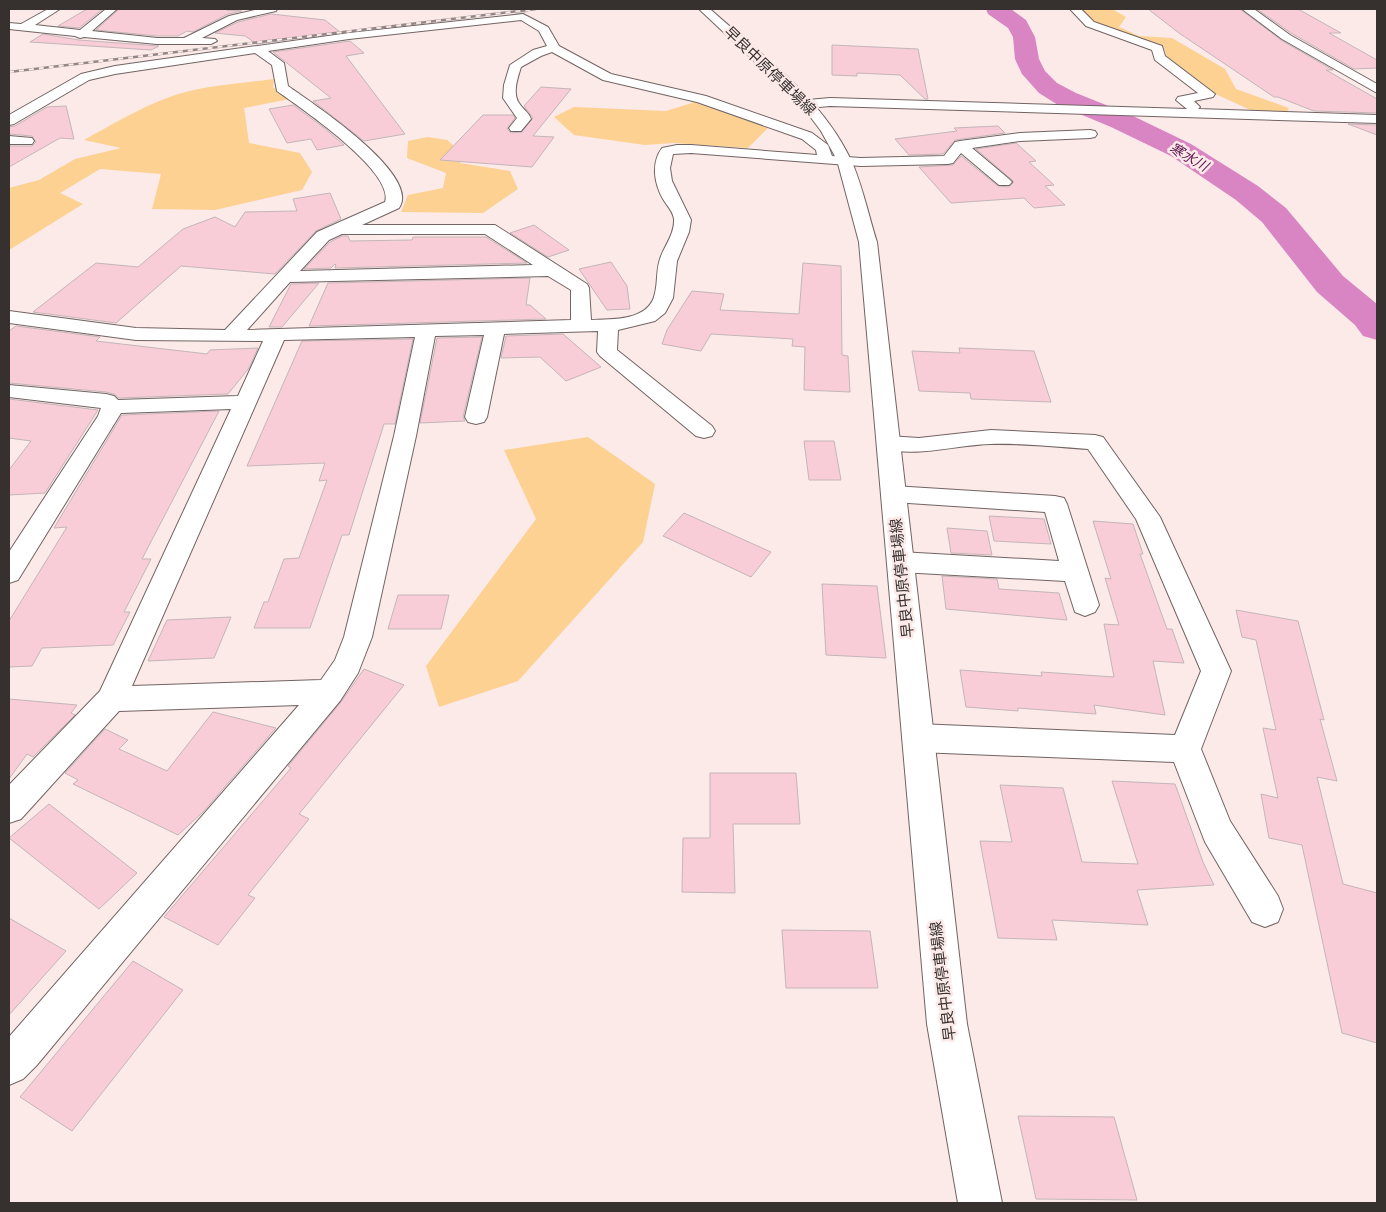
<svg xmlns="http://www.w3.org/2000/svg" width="1386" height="1212" font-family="Jost,'Noto Sans JP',sans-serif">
  <rect width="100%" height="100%" fill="#fbeae8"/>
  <path fill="#fcd191" d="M 1081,9 L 1112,9 L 1126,17 L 1119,27 L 1139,36 L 1172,38 L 1225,69 L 1236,89 L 1289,108 L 1286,113 L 1255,112 L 1211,92 L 1167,57 L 1164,48 L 1097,24 Z
    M 274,79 L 273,87 L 290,99 L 244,108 L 249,143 L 300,153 L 312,172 L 302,190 L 215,210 L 152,209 L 161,174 L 100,169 L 60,193 L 83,204 L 9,250 L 9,188 L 39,180 L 75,159 L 121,148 L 84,140 C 111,125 138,109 167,98 C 201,85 239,84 274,79 Z
    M 695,102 L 768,128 L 748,148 L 674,143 L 645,145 L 574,135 L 554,117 L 574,107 L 666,111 Z
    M 428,137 L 447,140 L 461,152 L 460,163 L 510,171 L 518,189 L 483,213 L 401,212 L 408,195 L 443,188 L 446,173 L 407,158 L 408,141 Z
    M 588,437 L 655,484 L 643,542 L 518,681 L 439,707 L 426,666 L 536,519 L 504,450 Z"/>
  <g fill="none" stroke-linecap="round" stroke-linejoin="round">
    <path fill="#d985c4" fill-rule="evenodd" d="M 986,9 L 1011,9 L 1026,20 L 1035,37 L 1039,59 L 1045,71 L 1057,83 L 1076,93 L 1131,115 L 1191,144 L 1258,186 L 1286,208 L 1343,276 L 1377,304 L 1377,340 L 1363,336 L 1355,325 L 1317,292 L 1262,222 L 1236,200 L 1171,156 L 1111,127 L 1058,105 L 1039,93 L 1022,74 L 1015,59 L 1013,37 L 1008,28 L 988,14 Z"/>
  </g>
  <path fill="#f9cdd8" stroke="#c4b5b9" d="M 87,9 L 103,9 L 79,28 L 58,26 Z
    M 119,9 L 229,9 L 227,10 L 242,11 L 228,14 L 193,32 L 187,31 L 178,36 L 157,36 L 96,30 Z
    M 1148,9 L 1240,9 L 1281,40 L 1333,70 L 1326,70 L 1377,99 L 1377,113 L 1314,111 L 1278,97 L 1274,97 L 1179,33 Z
    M 1257,9 L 1298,9 L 1341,33 L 1329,33 L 1377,60 L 1377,68 L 1354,69 L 1291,33 Z
    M 271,14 L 325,20 L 340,32 L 257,44 L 245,36 L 215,33 L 238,22 Z
    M 43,34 L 79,40 L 159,46 L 151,50 L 30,42 Z
    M 350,41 L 364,53 L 346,56 L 405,134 L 364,141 L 313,101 L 331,98 L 273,52 Z
    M 832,45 L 918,49 L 928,99 L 925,99 L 900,75 L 857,73 L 857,76 L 832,75 Z
    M 541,87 L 571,89 L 533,136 L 554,137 L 532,167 L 440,160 L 483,115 L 513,115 L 515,118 L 507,129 L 511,133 L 522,132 L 533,118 L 524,106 Z
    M 293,105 L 323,127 L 344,145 L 317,150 L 311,139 L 287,143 L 269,109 Z
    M 66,106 L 74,139 L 60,138 L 9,167 L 9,146 L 32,146 L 36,142 L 32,136 L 9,134 L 9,127 L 15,126 L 47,107 Z
    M 1348,124 L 1377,125 L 1377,135 Z
    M 998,126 L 1005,133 L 955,140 L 943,154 L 909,155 L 895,139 L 957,131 L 954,128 Z
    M 1016,143 L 1036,161 L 1029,162 L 1054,185 L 1045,186 L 1065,205 L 1034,208 L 1024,198 L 951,203 L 919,167 L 953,165 L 961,156 L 998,186 L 1009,187 L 1013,183 L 1013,181 L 976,149 Z
    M 330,193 L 341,219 L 316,231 L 275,274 L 181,266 L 116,323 L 33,312 L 96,263 L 138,267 L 183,229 L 215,217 L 235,227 L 245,212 L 297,211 L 293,199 Z
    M 534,225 L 569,250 L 548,257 L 510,233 Z
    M 342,236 L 348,236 L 350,241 L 412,240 L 413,237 L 486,237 L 527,263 L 335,268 L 336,265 L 335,264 L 331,268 L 304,269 L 330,242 Z
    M 611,262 L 627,286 L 630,309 L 607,310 L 579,269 Z
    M 803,263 L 841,266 L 842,355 L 848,356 L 850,392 L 804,390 L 805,347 L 792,346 L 793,339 L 711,334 L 701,351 L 662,344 L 667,330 L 692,291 L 724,294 L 720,310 L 799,314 Z
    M 530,278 L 526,305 L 530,305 L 546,319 L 309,326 L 328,283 Z
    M 319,283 L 282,327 L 269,327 L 291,284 Z
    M 16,326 L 100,337 L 96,341 L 207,354 L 210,350 L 258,348 L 249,368 L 228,394 L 119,398 L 114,394 L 106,392 L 9,383 L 9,331 Z
    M 563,334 L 601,367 L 566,381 L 540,357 L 501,358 L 506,336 Z
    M 482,337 L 463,417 L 465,421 L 420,423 L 437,338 Z
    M 413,339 L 395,424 L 384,424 L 349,535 L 342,535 L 310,628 L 254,628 L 264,602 L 268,602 L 284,559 L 299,558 L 327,480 L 319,481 L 325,463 L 247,466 L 302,341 Z
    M 959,348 L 1034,351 L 1051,402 L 971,399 L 970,393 L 919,391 L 912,351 L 960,353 Z
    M 9,399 L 98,410 L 45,493 L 9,495 L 9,470 L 31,441 L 9,438 Z
    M 219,411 L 142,559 L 151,559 L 124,612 L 130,612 L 113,645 L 42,648 L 32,666 L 9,667 L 9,621 L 67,527 L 54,528 L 122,415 Z
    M 804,441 L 834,441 L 841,480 L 809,480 Z
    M 684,513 L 771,552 L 751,577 L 663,536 Z
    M 989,516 L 1044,519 L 1051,544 L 994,541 Z
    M 1093,521 L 1133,524 L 1143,554 L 1140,554 L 1167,629 L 1172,629 L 1184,663 L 1153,661 L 1165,715 L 1094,705 L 1096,714 L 1018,708 L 1018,711 L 966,707 L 960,670 L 1042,676 L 1041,672 L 1114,677 L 1104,624 L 1119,625 L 1105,578 L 1111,579 Z
    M 947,528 L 987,531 L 992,555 L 951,553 Z
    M 942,576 L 997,579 L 999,589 L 1059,593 L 1067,620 L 946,609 Z
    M 822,584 L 877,586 L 886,658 L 826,655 Z
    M 398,595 L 449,595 L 441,629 L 388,629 Z
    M 1236,610 L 1298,621 L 1324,720 L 1320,719 L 1337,781 L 1317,777 L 1343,884 L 1377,893 L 1377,1043 L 1342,1033 L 1302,845 L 1269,838 L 1261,794 L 1278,798 L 1263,728 L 1276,730 L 1256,640 L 1242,637 Z
    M 231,617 L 214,658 L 148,661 L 167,620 Z
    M 364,669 L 404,685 L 299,814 L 309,819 L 248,895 L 255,898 L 218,945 L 164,917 L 291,768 L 288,766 L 341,702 Z
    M 9,699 L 77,705 L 71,713 L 75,715 L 33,757 L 27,754 L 9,779 Z
    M 213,712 L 276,728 L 203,812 L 178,835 L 73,784 L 78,780 L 65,773 L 105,729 L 128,740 L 119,749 L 167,771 Z
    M 710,773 L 796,773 L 800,824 L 733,824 L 735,893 L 682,892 L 683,838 L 710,838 Z
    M 1112,781 L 1175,784 L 1203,862 L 1214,885 L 1137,890 L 1148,925 L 1052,920 L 1057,940 L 998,938 L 980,841 L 1012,842 L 1000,785 L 1063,788 L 1082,862 L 1138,864 Z
    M 49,804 L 137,873 L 99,909 L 9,838 Z
    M 9,918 L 66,951 L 9,1015 Z
    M 782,930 L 870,931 L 878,988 L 786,988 Z
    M 133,961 L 183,990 L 72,1131 L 20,1097 Z
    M 1018,1116 L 1114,1117 L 1137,1200 L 1036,1199 Z"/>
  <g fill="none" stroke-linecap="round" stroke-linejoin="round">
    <path stroke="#d4c5c3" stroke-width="12" stroke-dasharray="12 5.5" stroke-linecap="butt" d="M 520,9 L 522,14"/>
    <g stroke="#726463" stroke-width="2">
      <path id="street" d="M 48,9 L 60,9 L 35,25 L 80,30 L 106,9 L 117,9 L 92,31 L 157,38 L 184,38 L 229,16 L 259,9 L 277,9 L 276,11 L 237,20 L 202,38 L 215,39 L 217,41 L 211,44 L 157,44 L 84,37 L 80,38 L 75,36 L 9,29 L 9,23 L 21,24 Z
        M 1070,9 L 1081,9 L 1094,22 L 1162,46 L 1165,56 L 1215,94 L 1213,97 L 1194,101 L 1200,107 L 1198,109 L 1377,115 L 1377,123 L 830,106 L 808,108 L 801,104 L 808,100 L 830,98 L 1187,109 L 1176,100 L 1178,97 L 1198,93 L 1155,60 L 1152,50 L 1086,26 Z
        M 1242,9 L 1254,9 L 1290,35 L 1377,84 L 1377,93 L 1282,39 Z
        M 523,14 L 548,27 L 559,46 L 611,74 L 706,96 L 812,133 L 828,145 L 832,156 L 861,158 L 944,156 L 955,142 L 960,141 L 1020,133 L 1090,130 L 1095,131 L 1097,134 L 1095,137 L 1090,138 L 1020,141 L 972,148 L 1009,179 L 1012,182 L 1009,185 L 999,185 L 961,153 L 953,163 L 948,164 L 861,166 L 691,153 L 673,154 L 670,168 L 672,181 L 691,220 L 689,232 L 677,261 L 673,298 L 665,313 L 655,321 L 618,330 L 617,350 L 712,426 L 715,431 L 712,436 L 704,438 L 696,436 L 600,356 L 597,352 L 598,331 L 504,334 L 487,417 L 484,422 L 476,424 L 468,422 L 465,417 L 484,335 L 435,336 L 416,436 L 372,637 L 358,673 L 340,701 L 37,1065 L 23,1079 L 9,1085 L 9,1037 L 299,705 L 119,711 L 21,819 L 9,823 L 9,785 L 100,691 L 231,409 L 121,413 L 18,580 L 9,583 L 9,552 L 98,416 L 101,408 L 9,397 L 9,385 L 106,394 L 114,396 L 118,400 L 238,396 L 263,341 L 136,340 L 9,323 L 9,311 L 136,328 L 225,330 L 317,232 L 385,202 C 395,172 301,108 277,91 L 272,65 L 255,53 L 115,74 L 89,80 L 14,124 L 9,125 L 9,115 L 81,74 L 115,66 L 349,33 ZM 521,20 L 539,31 L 547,46 L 533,50 L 510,65 L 504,85 L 503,98 L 517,118 L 509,128 L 511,131 L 521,131 L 531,119 C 528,111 523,110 519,103 C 512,93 518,77 521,67 L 541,56 L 552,52 L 603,80 L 697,102 L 802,139 L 816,150 L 817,155 L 691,145 L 677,145 L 662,148 C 651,163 654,183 663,199 C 667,206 673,211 674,219 C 675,234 664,246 660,259 C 656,270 658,281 655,293 C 650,321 613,319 591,320 L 589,288 L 587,284 L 495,225 L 362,225 L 399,208 C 422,175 312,103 288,86 L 284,63 L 268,51 L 349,39 ZM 342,234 L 485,234 L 533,265 L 300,271 L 329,240 ZM 548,276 L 571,290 L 571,320 L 247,330 L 290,282 ZM 415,337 L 394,436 L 344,637 L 335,660 L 321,680 L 132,686 L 284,340 Z
        M 9,136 L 32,138 L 34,141 L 32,144 L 9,144 Z
        M 991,430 L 1095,435 L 1103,437 L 1160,517 L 1231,671 L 1201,749 L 1230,821 L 1278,896 L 1283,909 L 1278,922 L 1265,927 L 1252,922 L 1205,842 L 1174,762 L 918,752 L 907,748 L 902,738 L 907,728 L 918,724 L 1175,735 L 1201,671 L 1136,519 L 1088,449 C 1056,447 1023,443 991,444 C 954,445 917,458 880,448 L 877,443 L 880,438 L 888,436 L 919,438 Z
        M 893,486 L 1055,496 L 1064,498 L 1067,504 L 1099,605 L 1095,612 L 1085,616 L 1075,612 L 1065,581 L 900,572 L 891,569 L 887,562 L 891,555 L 900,552 L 1059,561 L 1045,512 L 893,502 L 884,500 L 881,494 L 884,488 Z"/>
    </g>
    <g stroke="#726463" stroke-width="2">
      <path id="secondary" d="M 699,9 L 710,9 C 760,54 820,96 850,158 C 861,180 869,217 877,242 L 967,1024 L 1002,1203 L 958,1203 L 927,1024 L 859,242 L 837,160 L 821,131 L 803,107 Z"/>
    </g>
    <use href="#street" fill="#fff" fill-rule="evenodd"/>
    <use href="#secondary" fill="#fff" fill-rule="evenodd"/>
    <g stroke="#928786" stroke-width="2.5">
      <path id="rail" d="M 9,72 L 536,9"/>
    </g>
    <use href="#rail" stroke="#fbeae8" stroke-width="2" stroke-dasharray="5" stroke-linecap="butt"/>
  </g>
  <g text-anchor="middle" stroke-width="5" stroke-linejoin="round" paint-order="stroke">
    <g font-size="14" font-style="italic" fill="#611652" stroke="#fbeae8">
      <text transform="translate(1189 157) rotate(30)" y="5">寒水川</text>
    </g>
    <g font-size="15" fill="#36302f" stroke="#fbeae8">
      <text transform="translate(770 71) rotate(44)" y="5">早良中原停車場線</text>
      <text transform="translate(902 578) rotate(-96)" y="5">早良中原停車場線</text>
      <text transform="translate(943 981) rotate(-97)" y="5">早良中原停車場線</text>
    </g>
  </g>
  <rect width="1386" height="1212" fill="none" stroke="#36302f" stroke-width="20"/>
</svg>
